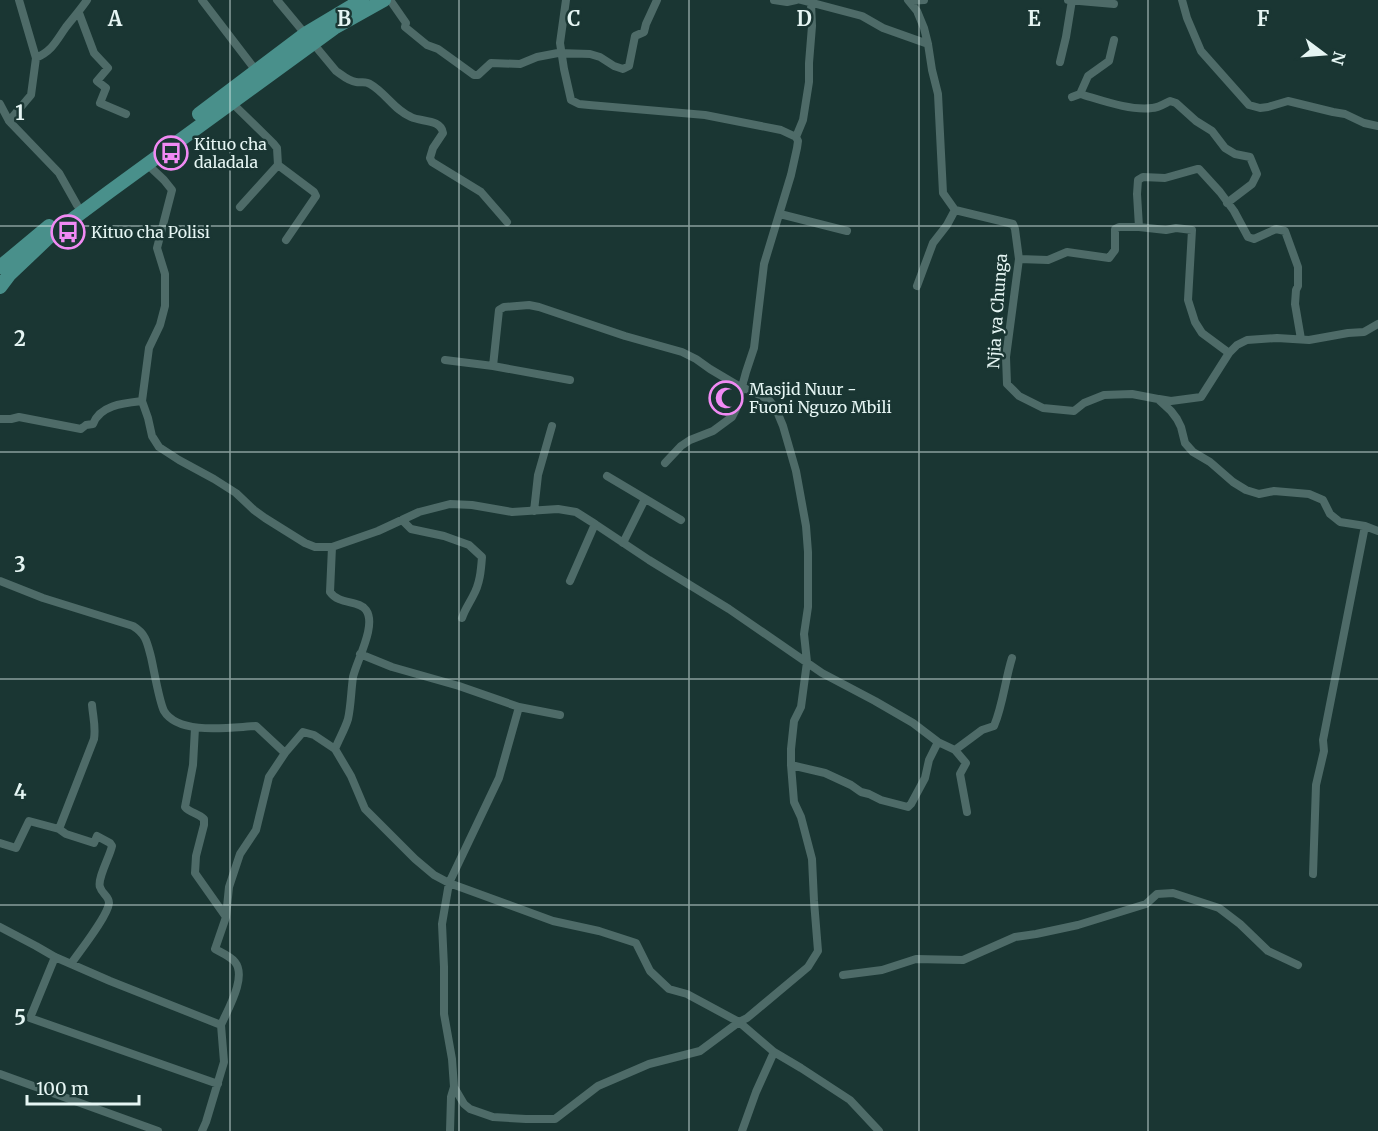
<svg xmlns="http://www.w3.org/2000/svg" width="1378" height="1131" font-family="Merriweather,serif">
  <rect width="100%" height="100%" fill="#1a3633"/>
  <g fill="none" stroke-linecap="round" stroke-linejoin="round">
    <path stroke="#4e6b68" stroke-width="8" d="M 202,0 L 257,72
      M 277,0 L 336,71 C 342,75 348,81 356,82 C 361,83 366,81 370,84 C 386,93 394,110 411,117 C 421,122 441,119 443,133 L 433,148 L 430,158 L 432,162 L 481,192 L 507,222
      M 390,0 L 406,23 L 405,27 L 427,45 L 438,49 L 463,67 L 474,75 L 478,75 L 491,63 L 520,64 L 537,57 L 558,53 L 590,54 L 600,57 L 614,66 L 623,69 L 629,66 L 635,36 L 644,32 L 646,24 L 657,0
      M 566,0 L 560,43 L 564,69 L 571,100 L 579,104 L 589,105 L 705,115 L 781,130 L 796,137
      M 774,0 L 787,2 L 796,0
      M 801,0 L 862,16 L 883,28 L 928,44
      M 908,0 L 917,11 L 924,28 L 928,44 L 932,70 L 938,94 L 943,193 L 955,210 L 1013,224 L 1015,229 L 1019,259 L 1006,357 L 1007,384 L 1019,396 L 1043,408 L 1074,411 L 1084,403 L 1104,395 L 1132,394 L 1158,399 L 1171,411 L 1177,419 L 1181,427 L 1185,443 L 1193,452 L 1210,462 L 1233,482 L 1246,490 L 1259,494 L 1274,491 L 1309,494 L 1323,500 L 1330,514 L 1340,522 L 1365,526 L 1378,531
      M 1068,0 L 1114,4
      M 1182,0 L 1187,18 L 1201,51 L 1249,105 L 1260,108 L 1268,107 L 1288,101 L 1333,112 L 1345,114 L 1364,123 L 1378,126
      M 909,1 L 924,0
      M 79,13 L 94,53 L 108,68 L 97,81 L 106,88 L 100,103 L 126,114
      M 36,58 C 53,50 56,41 66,27 C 73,18 81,9 87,0
      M 1060,62 L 1066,37 L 1072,0
      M 1080,94 L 1088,76 L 1109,61 L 1114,40
      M 1072,97 L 1080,94 C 1101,100 1130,111 1152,108 C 1158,108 1164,104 1170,101 L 1176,103 L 1196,121 L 1212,131 L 1225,148 L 1235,154 L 1250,157 L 1257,174 L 1252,184 L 1227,203
      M 231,102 L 273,143 L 277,148 L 278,165 L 314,192 L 316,196 L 286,240
      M 0,104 L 9,121 L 59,173 L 77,205
      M 9,121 L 31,95 L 36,58 L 19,0
      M 147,164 L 164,180 L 172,190 L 157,248 L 165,274 L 165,306 L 160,325 L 149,348 L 142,401 L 148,418 L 152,436 L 159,447 L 179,460 L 214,479 L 236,493 L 254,510 L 265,518 L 305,543 L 315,547 L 332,547 L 378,531 L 419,512 L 450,504 L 472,505 L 512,512 L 558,509 L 576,512 L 595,524 L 649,560 L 729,609 L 822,673 L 875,701 L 913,723 L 938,742 L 955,750 L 966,763 L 960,774 L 967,812
      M 240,207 L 278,165
      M 780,214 L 847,231
      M 1139,227 L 1137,194 L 1138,180 L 1143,177 L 1165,178 L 1197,169 L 1199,169 L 1220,192 L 1234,211 L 1248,237 L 1254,239 L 1276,229 L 1285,231 L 1298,267 L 1298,286 L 1296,290 L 1295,304 L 1301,339
      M 1019,259 L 1048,260 L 1067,252 L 1109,258 L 1115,250 L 1115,229 L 1119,227 L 1139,227 L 1166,230 L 1176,228 L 1192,230 L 1188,300 L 1195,322 L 1202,333 L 1229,353
      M 917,286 L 933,243 L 947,225 L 955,210
      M 445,360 L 493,366 L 570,380
      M 1159,399 L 1171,401 L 1201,397 L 1229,353 L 1237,345 L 1247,340 L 1277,338 L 1309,340 L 1348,333 L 1364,332 L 1378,324
      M 0,419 L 11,419 L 19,417 L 81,429 L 86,425 L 93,424 C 100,405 124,403 142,401
      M 665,463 L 681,446 L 690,440 L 713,431 L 732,417 L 736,409 L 746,372 L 754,348 L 764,264 L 791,175 L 797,148 L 798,141 L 796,137 L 803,120 L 809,82 L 809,63 L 812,26 L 811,3 L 812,0
      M 607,476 L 681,520
      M 534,511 L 538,475 L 552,426
      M 402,520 L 411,529 L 444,536 L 469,545 L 482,557 C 481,570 480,584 473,596 C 469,604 465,609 462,618
      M 623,543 L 645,499
      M 332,547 L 330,592 C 339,605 359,600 366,610 C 377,625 357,660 353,677 C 351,691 351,706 348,719 C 345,729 339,739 335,749
      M 0,581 L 43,598 L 133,626 C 146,634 147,642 151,657 C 154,670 159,701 164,711 C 179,736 232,727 256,726 L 285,753 L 303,732 L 314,735 L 335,749 L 351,776 L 365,809 L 415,859 L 434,875 L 449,883 L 553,921 L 599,931 L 636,943 L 650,971 L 669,989 L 687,994 L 739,1022 L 774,1052 L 756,1092 L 742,1131
      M 570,581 L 595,524
      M 360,654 L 392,667 L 459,686 L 519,707 L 499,778 L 449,883 L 442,924 L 444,967 L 444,1014 L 452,1059 L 454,1087 L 451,1097 L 450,1131
      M 519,707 L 560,715
      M 195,728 L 193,765 L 185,807 C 190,813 198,813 204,819 L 204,825 L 196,856 L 195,873 L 226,917 L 215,949 C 222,953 230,956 235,962 C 247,977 228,1009 221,1025
      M 955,750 L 982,730 L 994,726 C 1003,705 1005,680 1012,658
      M 791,765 L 825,773 L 851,785 L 861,792 L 869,794 L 881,800 L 908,807 L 911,804 L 925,778 L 929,760 L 938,742
      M 0,843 L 16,848 L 29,821 L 59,829
      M 1313,874 L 1316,785 L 1324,751 L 1323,740 L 1365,526
      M 226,917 L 229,887 L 240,854 L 256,830 L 269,777 L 285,753
      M 0,927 L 36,946 L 55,957 L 110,981 L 221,1025 L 224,1062 L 206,1122 L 202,1131
      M 55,957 L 30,1018 L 218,1084
      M 71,964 C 79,952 108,916 109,903 C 109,896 102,894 100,887 C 97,879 110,856 112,846 L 110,843 L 97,836 L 94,843 L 66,834 L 59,829 L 94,739 C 96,727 93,717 92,705
      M 843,975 L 882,970 L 916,959 L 963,960 L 1015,937 L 1036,934 L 1078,925 L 1146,904 L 1157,894 L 1173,893 L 1219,908 L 1240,924 L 1268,951 L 1298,965
      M 774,1052 L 801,1068 L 850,1100 L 879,1131
      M 0,1074 L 158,1131
      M 454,1087 L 464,1104 L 470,1109 L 493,1117 L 526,1119 L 555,1119 L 598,1086 L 649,1064 L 700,1051 L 739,1022 L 747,1018 L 808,967 L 818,951 L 814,901 L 812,859 L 801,817 L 794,802 L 791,765 L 791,749 L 794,721 L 801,707 L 807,662 L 804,634 L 808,607 L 808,552 L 806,526 L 796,471 L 783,426 L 776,409 L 769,400 L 750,390 L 742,388 L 710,369 L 696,359 L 682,352 L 625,336 L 539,307 L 529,305 L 504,307 L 499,310 L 493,366"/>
    <path stroke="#49908b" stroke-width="14" d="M 199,114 L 305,34 L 362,0
      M 0,267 L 49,226
      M 0,287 L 9,275 L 50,236 L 109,192 L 334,28 L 384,0"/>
  </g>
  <path fill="none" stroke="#e5f5f3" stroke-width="1.5" stroke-opacity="0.55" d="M 230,0 L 230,1131M 459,0 L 459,1131M 689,0 L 689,1131M 919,0 L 919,1131M 1148,0 L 1148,1131M 0,226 L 1378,226M 0,452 L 1378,452M 0,679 L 1378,679M 0,905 L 1378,905"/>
  <defs>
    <g id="bus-ring" transform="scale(1.725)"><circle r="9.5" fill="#1a3633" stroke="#f18af4" stroke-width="1.5"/><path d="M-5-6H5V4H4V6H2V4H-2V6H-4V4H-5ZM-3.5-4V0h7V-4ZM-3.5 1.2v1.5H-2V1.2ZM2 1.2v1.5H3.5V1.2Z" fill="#f18af4"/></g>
    <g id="mosque-ring" transform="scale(1.725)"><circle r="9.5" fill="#1a3633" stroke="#f18af4" stroke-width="1.5"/><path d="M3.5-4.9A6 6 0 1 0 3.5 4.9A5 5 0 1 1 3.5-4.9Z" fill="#f18af4"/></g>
  </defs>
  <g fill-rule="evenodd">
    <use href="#bus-ring" x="171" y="153"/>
    <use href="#bus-ring" x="68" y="232"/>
    <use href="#mosque-ring" x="726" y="398"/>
  </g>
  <g text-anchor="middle" stroke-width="5" stroke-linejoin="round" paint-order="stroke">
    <g font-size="16" fill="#e5f5f3" stroke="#1a3633" text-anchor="start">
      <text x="194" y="150">Kituo cha<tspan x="194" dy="18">daladala</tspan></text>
      <text x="91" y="238">Kituo cha Polisi</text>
      <text x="749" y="395">Masjid Nuur -<tspan x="749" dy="18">Fuoni Nguzo Mbili</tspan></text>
    </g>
    <g font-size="16" fill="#e5f5f3" stroke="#1a3633">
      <text transform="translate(997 311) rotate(-86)" y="6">Njia ya Chunga</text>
    </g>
  </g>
  <g font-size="20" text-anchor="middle" font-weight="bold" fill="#e5f5f3" stroke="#1a3633" stroke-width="5" stroke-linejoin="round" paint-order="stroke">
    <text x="115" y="26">A</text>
    <text x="344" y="26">B</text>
    <text x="574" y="26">C</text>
    <text x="804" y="26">D</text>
    <text x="1034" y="26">E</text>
    <text x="1263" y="26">F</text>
    <text x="20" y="120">1</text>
    <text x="20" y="346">2</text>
    <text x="20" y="572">3</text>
    <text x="20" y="799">4</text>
    <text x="20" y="1025">5</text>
  </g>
  <g transform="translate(1324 54) rotate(106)" stroke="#1a3633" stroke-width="4.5" paint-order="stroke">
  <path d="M0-4.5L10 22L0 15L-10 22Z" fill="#e5f5f3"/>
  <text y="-9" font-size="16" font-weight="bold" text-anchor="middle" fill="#e5f5f3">N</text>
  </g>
  <path d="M27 1095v9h112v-9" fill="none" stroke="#e5f5f3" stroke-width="3"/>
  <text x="36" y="1095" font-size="18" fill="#e5f5f3" stroke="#1a3633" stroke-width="4.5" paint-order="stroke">100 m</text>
</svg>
